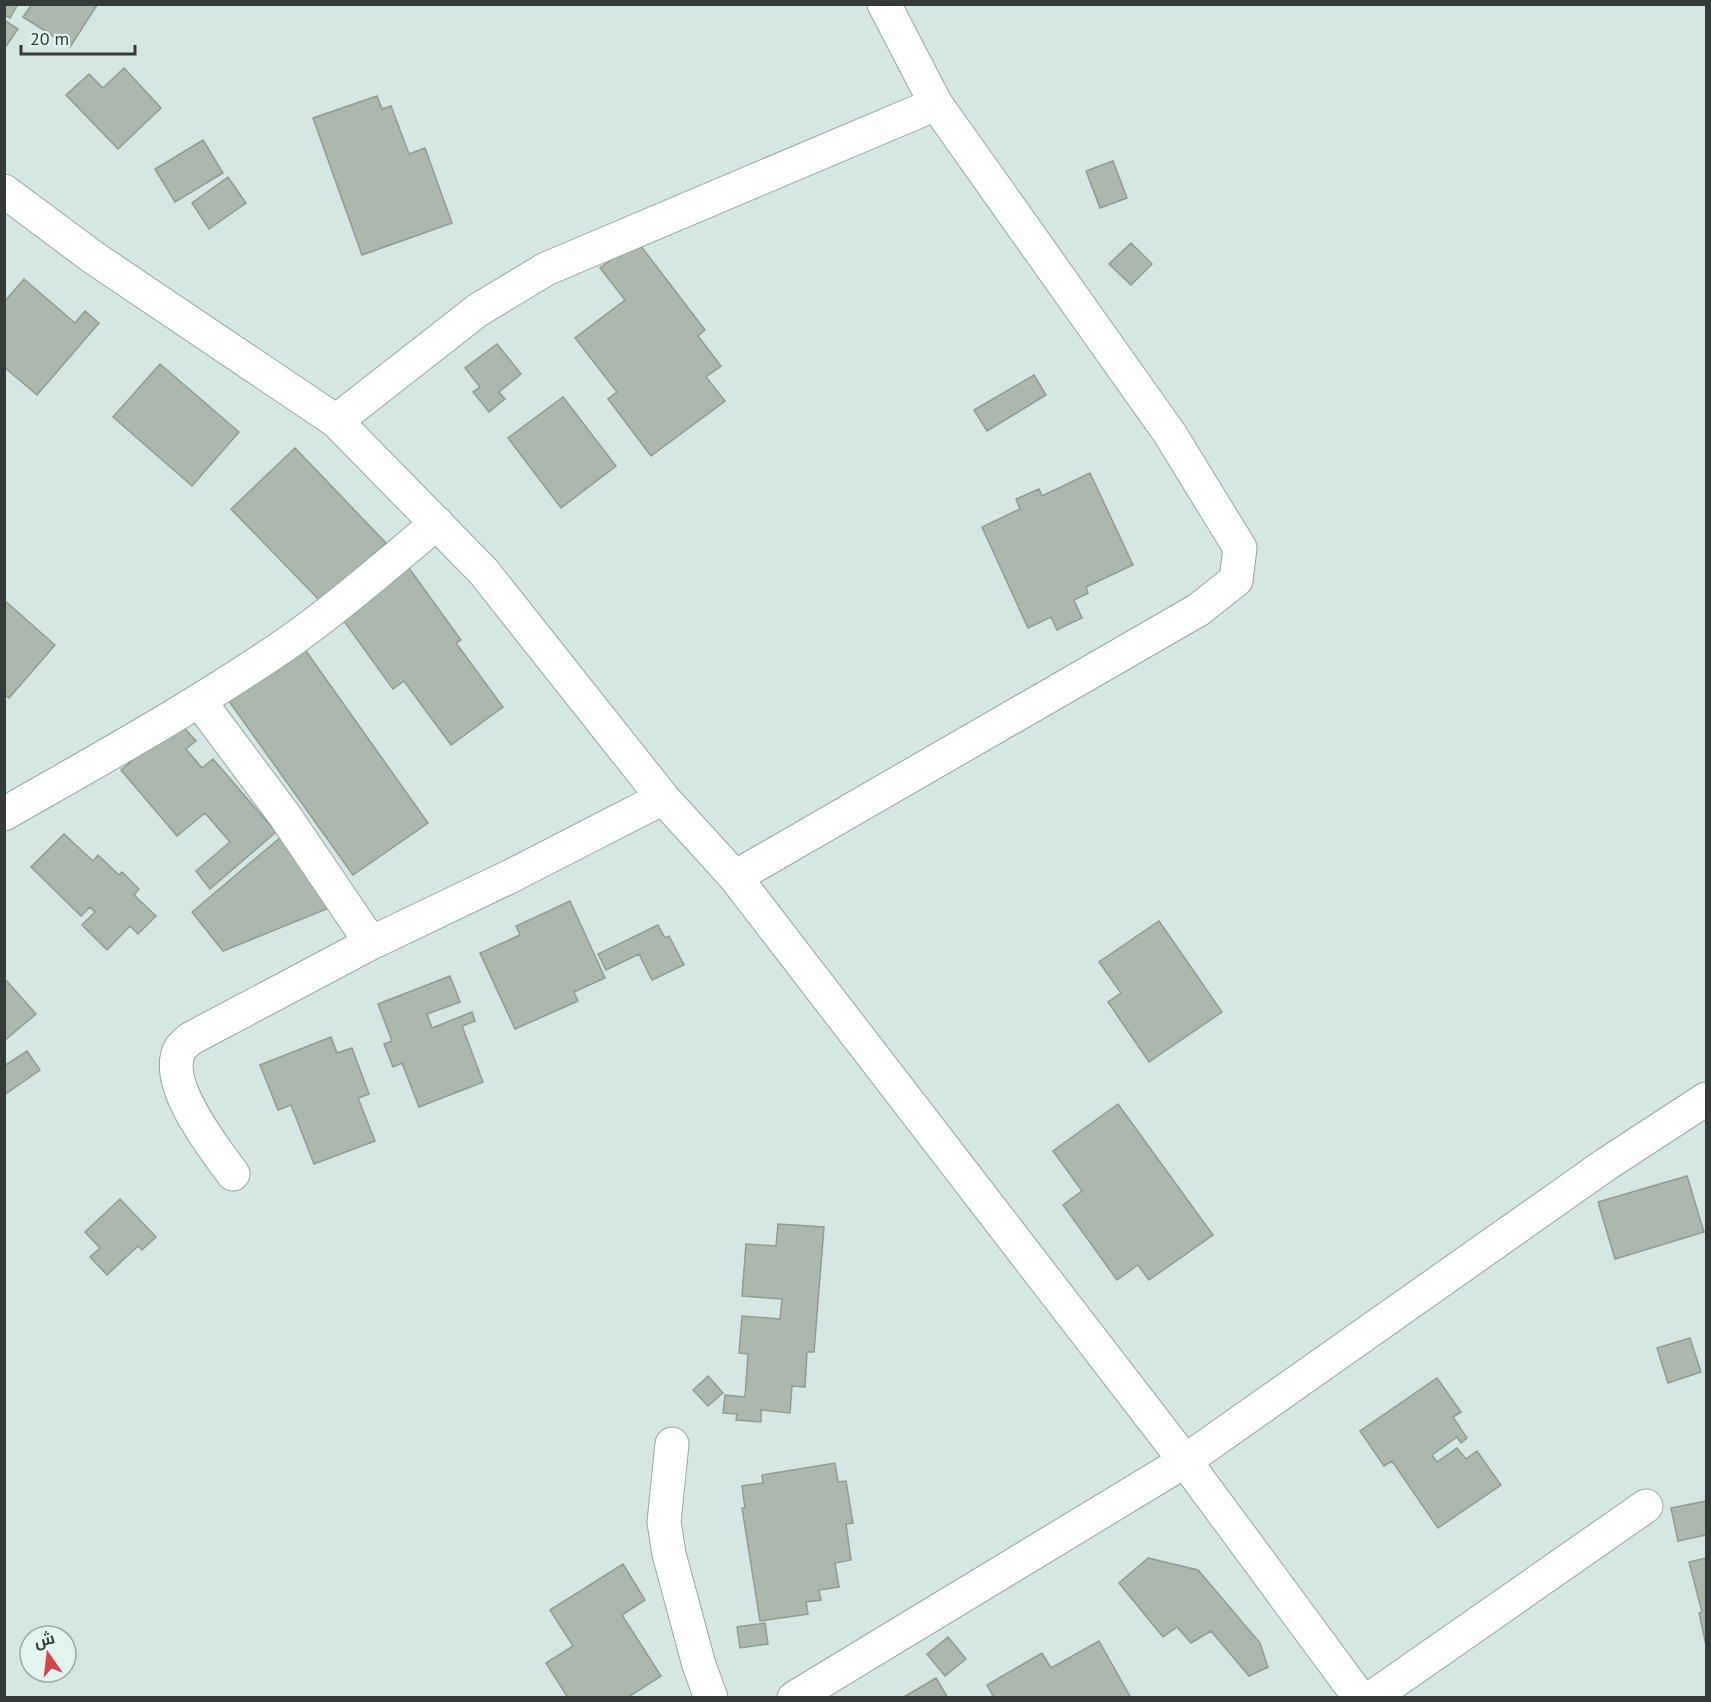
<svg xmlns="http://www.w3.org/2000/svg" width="1711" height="1702" font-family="'PT Sans',Cairo,sans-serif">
  <rect width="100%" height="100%" fill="#d5e7e3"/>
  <path fill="#acb8ad" stroke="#909c91" stroke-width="1.5" d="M 4,4 L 18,4 L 10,18 L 4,15 Z
    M 32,4 L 96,4 L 97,5 L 70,47 L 23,17 Z
    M 4,20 L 18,29 L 4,49 Z
    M 124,68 L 161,108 L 118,149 L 66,95 L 89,74 L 103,88 Z
    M 377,96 L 382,109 L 391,106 L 409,154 L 425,148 L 452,223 L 362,255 L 313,118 Z
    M 203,140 L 223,173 L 175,202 L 155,169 Z
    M 1113,161 L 1127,198 L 1100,208 L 1086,171 Z
    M 228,177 L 246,203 L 209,229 L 192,203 Z
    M 637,241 L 705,330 L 698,336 L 721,366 L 706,377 L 725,401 L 651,456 L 608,399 L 617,392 L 575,338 L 625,300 L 600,268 Z
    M 1131,243 L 1152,264 L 1131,285 L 1109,264 Z
    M 24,279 L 75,323 L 85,311 L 99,323 L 37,395 L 4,367 L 4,302 Z
    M 497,344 L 521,374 L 499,392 L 505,399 L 489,412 L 473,392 L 480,387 L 465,368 Z
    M 160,364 L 239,432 L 192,486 L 113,417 Z
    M 1034,375 L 1046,395 L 987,431 L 974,410 Z
    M 563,397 L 616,466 L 561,508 L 508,438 Z
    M 295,448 L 386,543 L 322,603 L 231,509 Z
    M 1090,473 L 1133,565 L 1086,587 L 1088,593 L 1074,600 L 1082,618 L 1057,630 L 1051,617 L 1028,628 L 982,527 L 1020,509 L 1016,499 L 1039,489 L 1042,496 Z
    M 406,564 L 461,640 L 456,643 L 503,707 L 451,745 L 404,681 L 393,689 L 338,613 Z
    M 4,600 L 55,645 L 9,698 L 4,694 Z
    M 301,644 L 428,823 L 353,875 L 226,697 Z
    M 179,722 L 196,741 L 186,749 L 202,768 L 213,759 L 276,832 L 210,889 L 196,871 L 230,842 L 205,813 L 177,836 L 121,770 Z
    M 288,831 L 339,904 L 223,951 L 192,912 Z
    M 64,834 L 93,861 L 98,855 L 119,875 L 122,872 L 139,889 L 134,895 L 156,916 L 138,934 L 130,926 L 107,950 L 82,925 L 95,912 L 90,907 L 81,916 L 31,867 Z
    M 570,901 L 605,978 L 574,992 L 578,1001 L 515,1029 L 480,953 L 520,935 L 516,926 Z
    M 1159,921 L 1222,1012 L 1149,1062 L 1108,1002 L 1121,993 L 1099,962 Z
    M 658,925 L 665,938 L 669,936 L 684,965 L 652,980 L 639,954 L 606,970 L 598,954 Z
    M 450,976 L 460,1002 L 427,1014 L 432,1028 L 472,1012 L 475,1021 L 462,1026 L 483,1082 L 419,1107 L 402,1063 L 393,1067 L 384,1044 L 392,1041 L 378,1004 Z
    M 4,978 L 36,1014 L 4,1041 Z
    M 331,1037 L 337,1053 L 352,1048 L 369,1094 L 358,1098 L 375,1141 L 314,1164 L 291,1105 L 278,1110 L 260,1065 Z
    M 27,1051 L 40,1070 L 4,1095 L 4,1066 Z
    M 1118,1104 L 1213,1235 L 1149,1280 L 1138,1265 L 1117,1280 L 1063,1205 L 1082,1191 L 1053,1151 Z
    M 1687,1176 L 1704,1232 L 1615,1259 L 1598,1202 Z
    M 120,1199 L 156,1237 L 142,1250 L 138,1246 L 107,1275 L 90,1257 L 100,1248 L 85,1232 Z
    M 778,1224 L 824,1227 L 814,1352 L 807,1352 L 805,1387 L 792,1386 L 790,1413 L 761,1410 L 761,1422 L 736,1420 L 737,1414 L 723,1413 L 725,1395 L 745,1397 L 748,1354 L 739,1353 L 742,1316 L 780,1319 L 782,1299 L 742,1296 L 746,1244 L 776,1246 Z
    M 1690,1338 L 1701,1372 L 1668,1383 L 1657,1348 Z
    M 708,1376 L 723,1393 L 708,1406 L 693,1390 Z
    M 1437,1378 L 1461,1412 L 1453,1417 L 1467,1438 L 1461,1443 L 1457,1437 L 1432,1455 L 1437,1462 L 1457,1448 L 1466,1459 L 1477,1451 L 1501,1485 L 1438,1528 L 1392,1461 L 1384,1466 L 1360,1431 Z
    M 835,1463 L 838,1482 L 846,1481 L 853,1523 L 846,1524 L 851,1560 L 835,1563 L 839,1587 L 819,1590 L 821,1600 L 806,1602 L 808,1614 L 760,1621 L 742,1508 L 745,1508 L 742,1486 L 763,1483 L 762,1475 Z
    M 1706,1501 L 1706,1535 L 1678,1541 L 1671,1508 Z
    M 1148,1558 L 1198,1570 L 1260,1643 L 1268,1667 L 1249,1676 L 1211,1631 L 1191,1643 L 1177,1627 L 1163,1637 L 1119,1583 Z
    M 1706,1558 L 1706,1645 L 1699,1613 L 1702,1612 L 1689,1562 Z
    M 623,1564 L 645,1600 L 622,1615 L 661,1676 L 627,1698 L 568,1698 L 546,1663 L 573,1646 L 550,1610 Z
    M 765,1623 L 768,1644 L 740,1648 L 737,1627 Z
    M 948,1637 L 966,1659 L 945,1676 L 927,1654 Z
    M 1099,1641 L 1131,1698 L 994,1698 L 987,1685 L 1042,1653 L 1051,1668 Z
    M 936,1678 L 948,1698 L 902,1698 Z"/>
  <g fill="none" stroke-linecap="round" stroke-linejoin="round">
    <g stroke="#96a7a3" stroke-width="35">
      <path id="minor" d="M 4,191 L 94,258 L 336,421 L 483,571 L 663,798 L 735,877 L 1185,1461 L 1360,1698
        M 336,421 L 478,310 L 546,269 L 936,104
        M 200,702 L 285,816 L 371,943
        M 4,814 C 102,758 200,704 292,640 C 343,604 390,562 437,523
        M 735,877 L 1198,610 L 1236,580 L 1240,548 L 1170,434 L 936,104 L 884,4
        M 233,1174 C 214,1148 162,1083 180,1049 C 182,1046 187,1042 190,1039 L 371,943 L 509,877 L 663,798
        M 672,1444 L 664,1522 L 669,1554 L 699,1665 L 711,1698
        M 794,1698 L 1185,1461 L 1605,1165 L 1706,1099
        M 1371,1698 L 1646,1506"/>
    </g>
    <use href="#minor" stroke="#fff" stroke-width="33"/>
  </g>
  <rect width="1711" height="1702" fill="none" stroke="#333a38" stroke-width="12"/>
  <g transform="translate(48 1654) rotate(346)"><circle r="28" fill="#e2f4f0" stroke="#9caaa6" stroke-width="1.5"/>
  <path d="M0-4.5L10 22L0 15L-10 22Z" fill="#d4444a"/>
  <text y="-9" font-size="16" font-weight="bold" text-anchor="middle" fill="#333a38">ش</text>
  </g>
  <path d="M21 45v9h114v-9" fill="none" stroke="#333a38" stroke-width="3"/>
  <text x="30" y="45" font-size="18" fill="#333a38" stroke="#e2f4f0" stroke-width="4.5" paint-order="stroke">20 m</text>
</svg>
